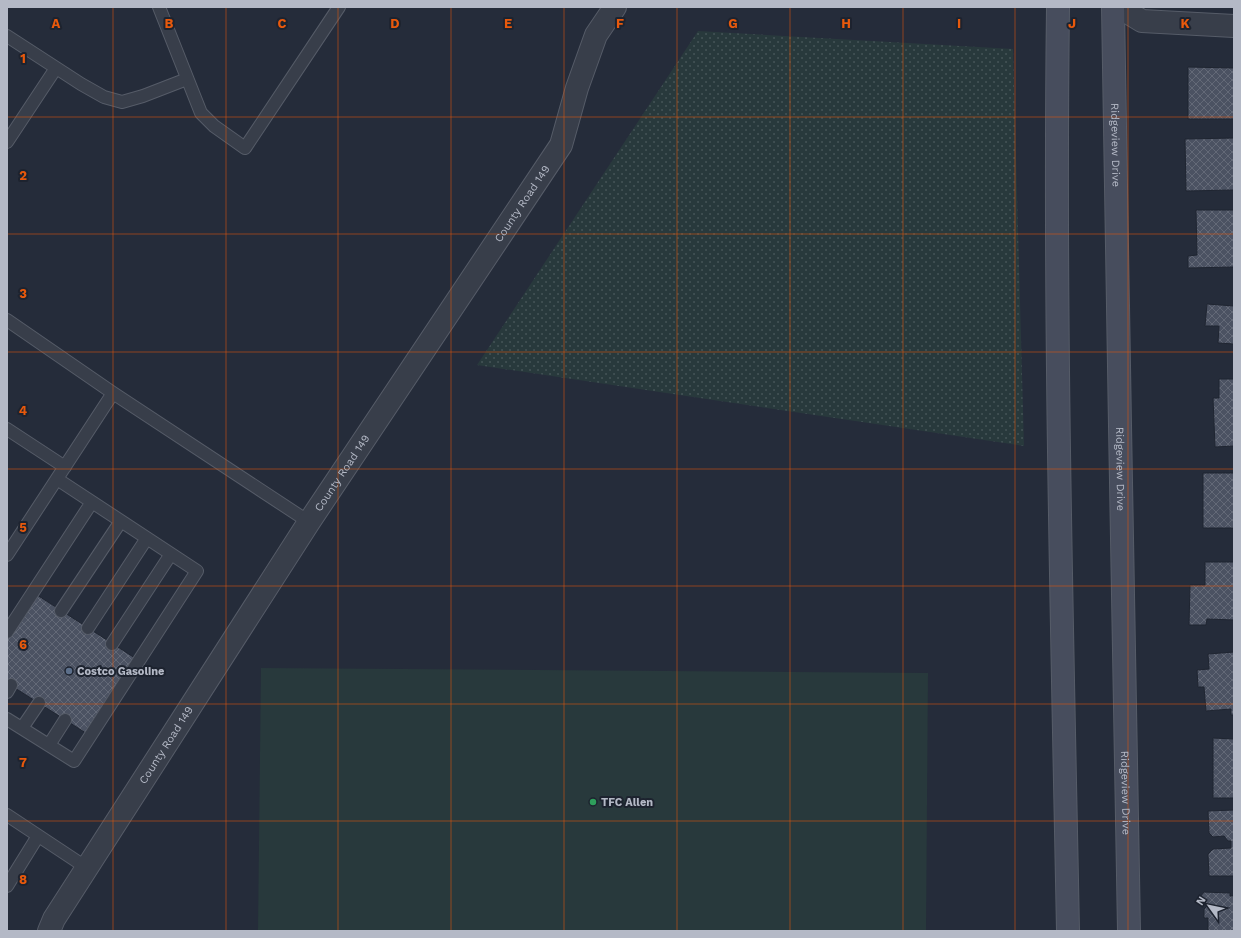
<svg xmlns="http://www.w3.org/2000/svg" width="1241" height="938" font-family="'Work Sans',sans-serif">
  <defs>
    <pattern id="grass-dots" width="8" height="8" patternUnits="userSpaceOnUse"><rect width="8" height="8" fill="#28393c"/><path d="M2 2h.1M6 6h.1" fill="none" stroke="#455457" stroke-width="1.8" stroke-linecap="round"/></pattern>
    <pattern id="building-cross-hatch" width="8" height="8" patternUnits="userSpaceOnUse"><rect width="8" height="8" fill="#4b5262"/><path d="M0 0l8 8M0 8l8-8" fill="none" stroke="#636977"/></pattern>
  </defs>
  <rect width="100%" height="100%" fill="#252c3a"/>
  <path fill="url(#grass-dots)" d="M 698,31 L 1013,49 L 1024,446 L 477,365 Z"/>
  <path fill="#28393c" d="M 261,668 L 928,673 L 926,931 L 258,931 Z"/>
  <path fill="url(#building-cross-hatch)" stroke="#1f2531" d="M 1188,67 L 1234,68 L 1234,119 L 1188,119 Z
    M 1234,138 L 1234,190 L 1186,191 L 1185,139 Z
    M 1196,210 L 1234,210 L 1234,267 L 1188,268 L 1188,256 L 1197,255 Z
    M 1207,304 L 1234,306 L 1234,344 L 1218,343 L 1219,326 L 1205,326 Z
    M 1219,379 L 1234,379 L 1234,446 L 1215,447 L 1213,398 L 1219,398 Z
    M 1203,473 L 1234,473 L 1234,528 L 1203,528 Z
    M 1205,562 L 1234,562 L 1234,620 L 1207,619 L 1206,625 L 1189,625 L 1190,585 L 1205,585 Z
    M 34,593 L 138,660 L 89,735 L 7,683 L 7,635 Z
    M 1234,652 L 1234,715 L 1231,715 L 1231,709 L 1206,711 L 1204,687 L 1198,687 L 1197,670 L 1209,669 L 1208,654 Z
    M 1213,738 L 1234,739 L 1234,798 L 1213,798 Z
    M 1234,810 L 1234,876 L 1209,876 L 1208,854 L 1213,849 L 1231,848 L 1231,841 L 1228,841 L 1224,836 L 1213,837 L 1209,833 L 1208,811 Z
    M 1204,892 L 1230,893 L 1230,896 L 1234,896 L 1234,931 L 1208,931 L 1208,918 L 1204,918 L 1204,909 L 1207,906 L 1200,902 L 1200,897 Z"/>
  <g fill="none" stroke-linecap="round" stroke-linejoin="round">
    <g stroke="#565c68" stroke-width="14">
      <path id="lane" d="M 159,7 L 201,113 L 214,126 L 245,148 L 339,7
        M 7,36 L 81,84 L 104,97 L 122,102 L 143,96 L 187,79
        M 7,142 L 56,68
        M 7,320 L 113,393 L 309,522
        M 7,429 L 65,467
        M 7,555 L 113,393
        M 61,611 L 121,521
        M 88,628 L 147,538
        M 7,632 L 92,502
        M 112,644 L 171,554
        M 7,692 L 11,685
        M 7,719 L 74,761 L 197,571 L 57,479
        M 22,728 L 39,703
        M 49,745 L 65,720
        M 7,815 L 87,868
        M 7,886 L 38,836"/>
    </g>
    <g stroke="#565c68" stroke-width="24">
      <g id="street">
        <path d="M 1119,7 L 1142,21 L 1234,26"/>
        <path id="s1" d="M 49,931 L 54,919 L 309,522 L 561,145 L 577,88 L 596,35 L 615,7"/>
      </g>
    </g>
    <g stroke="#565c68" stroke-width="24">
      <g id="secondary">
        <path d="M 1058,7 C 1054,315 1062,623 1068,931"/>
        <path id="s2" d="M 1113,7 C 1120,315 1121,623 1129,931"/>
      </g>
    </g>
    <use href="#lane" stroke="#383e4a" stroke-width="12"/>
    <use href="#street" stroke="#383e4a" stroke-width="22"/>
    <use href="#secondary" stroke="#474d5d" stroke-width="22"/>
  </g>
  <path fill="none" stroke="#e8590c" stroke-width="1" stroke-opacity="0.55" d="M 113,7 L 113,931M 226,7 L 226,931M 338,7 L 338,931M 451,7 L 451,931M 564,7 L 564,931M 677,7 L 677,931M 790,7 L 790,931M 903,7 L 903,931M 1015,7 L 1015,931M 1128,7 L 1128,931M 7,117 L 1234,117M 7,234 L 1234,234M 7,352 L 1234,352M 7,469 L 1234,469M 7,586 L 1234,586M 7,704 L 1234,704M 7,821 L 1234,821"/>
  <circle fill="#5c6f8a" stroke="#1d232f" stroke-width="1.5" cx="69" cy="671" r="4"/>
  <circle fill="#2e9e5b" stroke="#1d232f" stroke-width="1.5" cx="593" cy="802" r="4"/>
  <g text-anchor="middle" stroke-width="4" stroke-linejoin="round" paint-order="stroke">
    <g font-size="11" fill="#b4b9c6" stroke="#1d232f">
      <text dy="4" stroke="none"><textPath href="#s2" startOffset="138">Ridgeview Drive</textPath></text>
      <text dy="4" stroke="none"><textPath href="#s1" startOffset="868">County Road 149</textPath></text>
      <text dy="4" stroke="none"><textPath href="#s2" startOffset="462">Ridgeview Drive</textPath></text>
      <text dy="4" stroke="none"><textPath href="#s1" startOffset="544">County Road 149</textPath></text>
      <text dy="4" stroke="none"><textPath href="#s1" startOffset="220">County Road 149</textPath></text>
      <text dy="4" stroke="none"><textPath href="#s2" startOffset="786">Ridgeview Drive</textPath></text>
    </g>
    <g font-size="11" font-weight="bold" fill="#b4b9c6" stroke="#1d232f" text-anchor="start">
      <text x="77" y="675">Costco Gasoline</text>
      <text x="601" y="806">TFC Allen</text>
    </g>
  </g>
  <g font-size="13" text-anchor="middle" font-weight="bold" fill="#e8590c" stroke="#1d232f" stroke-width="4" stroke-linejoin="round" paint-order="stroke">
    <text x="56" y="28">A</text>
    <text x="169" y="28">B</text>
    <text x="282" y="28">C</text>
    <text x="395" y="28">D</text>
    <text x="508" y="28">E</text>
    <text x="620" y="28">F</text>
    <text x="733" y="28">G</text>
    <text x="846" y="28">H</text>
    <text x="959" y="28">I</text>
    <text x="1072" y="28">J</text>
    <text x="1185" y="28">K</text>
    <text x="23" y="63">1</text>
    <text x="23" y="180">2</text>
    <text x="23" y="298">3</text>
    <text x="23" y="415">4</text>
    <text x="23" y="532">5</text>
    <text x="23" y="649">6</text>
    <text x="23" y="767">7</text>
    <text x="23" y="884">8</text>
  </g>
  <rect width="1241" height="938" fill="none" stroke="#b4b9c6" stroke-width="16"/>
  <g transform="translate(1209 906) rotate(303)" stroke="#1d232f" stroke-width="3" paint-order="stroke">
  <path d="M0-3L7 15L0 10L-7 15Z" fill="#b4b9c6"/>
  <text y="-6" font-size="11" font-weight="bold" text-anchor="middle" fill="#b4b9c6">N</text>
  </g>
</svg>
